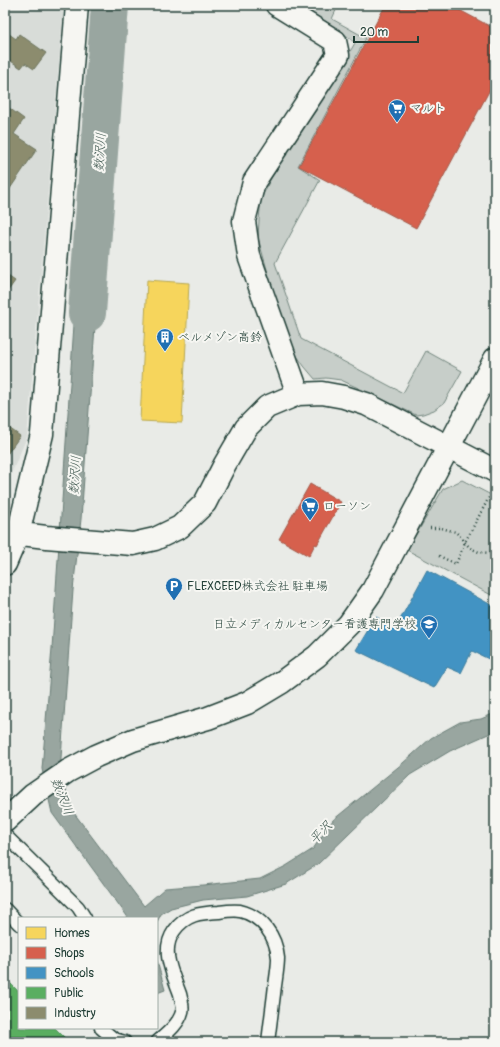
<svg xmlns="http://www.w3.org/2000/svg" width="500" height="1047" font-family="Pangolin,'Klee One',sans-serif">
  <rect width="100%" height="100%" fill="#e9ebe7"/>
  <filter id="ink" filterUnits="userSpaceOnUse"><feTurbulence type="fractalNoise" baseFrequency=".025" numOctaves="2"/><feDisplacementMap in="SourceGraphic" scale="8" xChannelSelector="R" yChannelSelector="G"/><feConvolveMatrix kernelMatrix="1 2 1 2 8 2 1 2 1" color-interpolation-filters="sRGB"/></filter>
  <g filter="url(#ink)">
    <path fill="#d8dcd8" d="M 5,5 L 64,5 L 27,437 L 5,488 Z"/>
    <path fill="#c7cec9" stroke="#73867e" d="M 299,5 L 333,5 L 337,8 L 332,19 L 366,38 L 298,166 L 320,180 L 275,263 L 301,339 L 403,393 L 426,351 L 462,371 L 444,403 L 434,410 L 423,414 L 416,415 L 341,380 L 326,378 L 315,379 L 304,366 L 293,350 L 285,332 L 258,238 L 259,220 L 261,199 L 271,178 L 297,137 L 316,110 L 355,43 L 341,31 Z
      M 462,480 L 495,497 L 495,597 L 407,550 L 443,489 Z"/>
    <path fill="#99a6a0" stroke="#687c75" d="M 100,258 L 81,519 L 73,590 L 60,772 L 74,813 L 144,906 L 165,888 L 203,885 L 260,879 L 286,866 L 313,849 L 333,820 L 403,763 L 431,738 L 460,722 L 481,719 L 495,713 L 495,731 L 450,751 L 410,775 L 318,864 L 286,884 L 247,896 L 203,900 L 171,908 L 161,914 L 157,922 L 157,918 L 128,918 L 127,916 L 52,813 L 42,769 L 52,648 L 78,266 Z
      M 157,961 L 165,990 L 157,993 Z"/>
    <path fill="#f6d55c" stroke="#b6a750" d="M 147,280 L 189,283 L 182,423 L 140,421 Z"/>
    <path fill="#d6604d" stroke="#9f5646" d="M 382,5 L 450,5 L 495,29 L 495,80 L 416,228 L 299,166 L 385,6 Z
      M 310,484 L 341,502 L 317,545 L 315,544 L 309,556 L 279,539 Z"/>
    <path fill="#4393c3" stroke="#387998" d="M 427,570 L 495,607 L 495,662 L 472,651 L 461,673 L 447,667 L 434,688 L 356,650 L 376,617 L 396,627 Z"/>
    <path fill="#5aae61" stroke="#488c54" d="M 5,978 L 19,992 L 19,1028 L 55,1028 L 69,1042 L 5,1042 Z"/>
    <path fill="#8c8c6e" stroke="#6b745d" d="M 5,31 L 16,39 L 19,34 L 46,53 L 34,69 L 25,63 L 21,68 L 5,57 Z
      M 5,105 L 24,119 L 14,134 L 37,149 L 5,196 Z
      M 5,274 L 15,281 L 5,295 Z
      M 5,425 L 20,436 L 5,457 Z"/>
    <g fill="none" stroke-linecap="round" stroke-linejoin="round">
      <path stroke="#99a6a0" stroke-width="38" d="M 87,313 L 110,5"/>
      <g stroke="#1f3d34" stroke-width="15">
        <path id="lane" d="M 5,835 L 78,907 L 85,918
          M 5,909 L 19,924
          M 101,1028 L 114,1039 L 125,1042
          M 157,1042 C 166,1034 179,1024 182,1012 C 184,1007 181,999 180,994 C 173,974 160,951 174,931 C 186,914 200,913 219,912 C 226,911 234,910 240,911 C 262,916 276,936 278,958 C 278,969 275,983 274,994 C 272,1010 270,1026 268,1042"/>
      </g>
      <g stroke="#1f3d34" stroke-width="25">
        <path id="street" d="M 277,5 L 335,41 L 338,55 L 254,182 L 244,221 L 249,256 L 298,394
          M 5,532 L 46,537 L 133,544 L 155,539 L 180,527 L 205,503 L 225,464 L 246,428 L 267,407 L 298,394 L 322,393 L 344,397 L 366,404 L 495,471
          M 5,564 L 18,534 L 42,434 L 77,5"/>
      </g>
      <g stroke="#1f3d34" stroke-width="25">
        <path id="secondary" d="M 5,821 L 33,795 L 68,771 L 96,756 L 133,740 L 208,718 L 247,703 L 282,682 L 317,656 L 349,624 L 373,590 L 495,359"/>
      </g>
      <path stroke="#1f3d34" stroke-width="2.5" stroke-dasharray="1 3" stroke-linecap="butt" d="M 430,528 L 441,528 L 456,532 L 470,548 L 479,552 L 490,553 L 495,551
        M 439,556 L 456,564 L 465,542 L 492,492"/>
      <use href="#lane" stroke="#f6f6f2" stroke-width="12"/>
      <use href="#street" stroke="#f6f6f2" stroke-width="22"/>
      <use href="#secondary" stroke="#f6f6f2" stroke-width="22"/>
    </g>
  </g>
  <defs>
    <g id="supermarket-pin" transform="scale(0.9)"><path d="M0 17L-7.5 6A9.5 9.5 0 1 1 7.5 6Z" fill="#1f6fb2" stroke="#f6f6f2"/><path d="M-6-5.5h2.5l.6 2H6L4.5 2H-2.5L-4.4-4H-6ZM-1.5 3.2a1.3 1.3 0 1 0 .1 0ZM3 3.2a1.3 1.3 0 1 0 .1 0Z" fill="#fff"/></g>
    <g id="building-pin" transform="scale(0.9)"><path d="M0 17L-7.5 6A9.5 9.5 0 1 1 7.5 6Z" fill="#1f6fb2" stroke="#f6f6f2"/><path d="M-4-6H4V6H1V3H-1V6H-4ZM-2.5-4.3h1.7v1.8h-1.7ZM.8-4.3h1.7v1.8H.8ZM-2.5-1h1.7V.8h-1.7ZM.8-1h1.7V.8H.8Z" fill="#fff"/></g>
    <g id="parking-pin" transform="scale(0.9)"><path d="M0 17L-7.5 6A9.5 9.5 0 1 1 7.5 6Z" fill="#1f6fb2" stroke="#f6f6f2"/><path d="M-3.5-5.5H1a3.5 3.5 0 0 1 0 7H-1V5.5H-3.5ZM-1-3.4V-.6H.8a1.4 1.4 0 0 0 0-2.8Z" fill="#fff"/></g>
    <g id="university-pin" transform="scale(0.9)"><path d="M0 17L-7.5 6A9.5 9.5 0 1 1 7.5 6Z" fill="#1f6fb2" stroke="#f6f6f2"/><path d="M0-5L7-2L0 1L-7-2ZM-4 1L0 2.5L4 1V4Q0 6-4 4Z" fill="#fff"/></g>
  </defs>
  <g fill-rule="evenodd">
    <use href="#supermarket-pin" x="397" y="108"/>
    <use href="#building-pin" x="165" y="337"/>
    <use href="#supermarket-pin" x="310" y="506"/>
    <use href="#parking-pin" x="174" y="586"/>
    <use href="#university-pin" x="429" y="624"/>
  </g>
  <g text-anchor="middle" stroke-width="4" stroke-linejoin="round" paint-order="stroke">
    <g font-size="12" fill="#1f3d34" stroke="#f6f6f2" text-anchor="start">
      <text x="410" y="112">マルト</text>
      <text x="178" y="341">ベルメゾン高鈴</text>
      <text x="323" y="510">ローソン</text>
      <text x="187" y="590">FLEXCEED株式会社 駐車場</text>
      <text x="416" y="628" text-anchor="end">日立メディカルセンター看護専門学校</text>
    </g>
    <g font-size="13" font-style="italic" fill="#445c54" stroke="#f6f6f2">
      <text transform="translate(99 152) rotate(-86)" y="5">数沢川</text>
      <text transform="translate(74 475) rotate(-86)" y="5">数沢川</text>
      <text transform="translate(63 796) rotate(68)" y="5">数沢川</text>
      <text transform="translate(320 832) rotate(-47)" y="5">平沢</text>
    </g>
  </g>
  <rect width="500" height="1047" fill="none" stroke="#f6f6f2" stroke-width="20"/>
  <rect x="10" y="10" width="480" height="1027" fill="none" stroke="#1f3d34" stroke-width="1.5" filter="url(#ink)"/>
  <rect x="18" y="917" width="140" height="112" fill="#f6f6f2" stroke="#a0aca6"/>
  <rect x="26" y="927" width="20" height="12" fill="#f6d55c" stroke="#a0aca6"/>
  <text x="54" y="937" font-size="12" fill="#1f3d34">Homes</text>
  <rect x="26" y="947" width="20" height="12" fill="#d6604d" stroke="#a0aca6"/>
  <text x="54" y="957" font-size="12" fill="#1f3d34">Shops</text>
  <rect x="26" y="967" width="20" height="12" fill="#4393c3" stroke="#a0aca6"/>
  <text x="54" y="977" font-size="12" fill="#1f3d34">Schools</text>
  <rect x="26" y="987" width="20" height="12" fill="#5aae61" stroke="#a0aca6"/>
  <text x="54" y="997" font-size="12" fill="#1f3d34">Public</text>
  <rect x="26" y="1007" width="20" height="12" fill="#8c8c6e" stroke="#a0aca6"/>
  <text x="54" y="1017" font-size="12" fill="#1f3d34">Industry</text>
  <path d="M354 36v6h64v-6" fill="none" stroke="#1f3d34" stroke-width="2"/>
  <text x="360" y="36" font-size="12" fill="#1f3d34" stroke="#f6f6f2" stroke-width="3" paint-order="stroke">20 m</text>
</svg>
